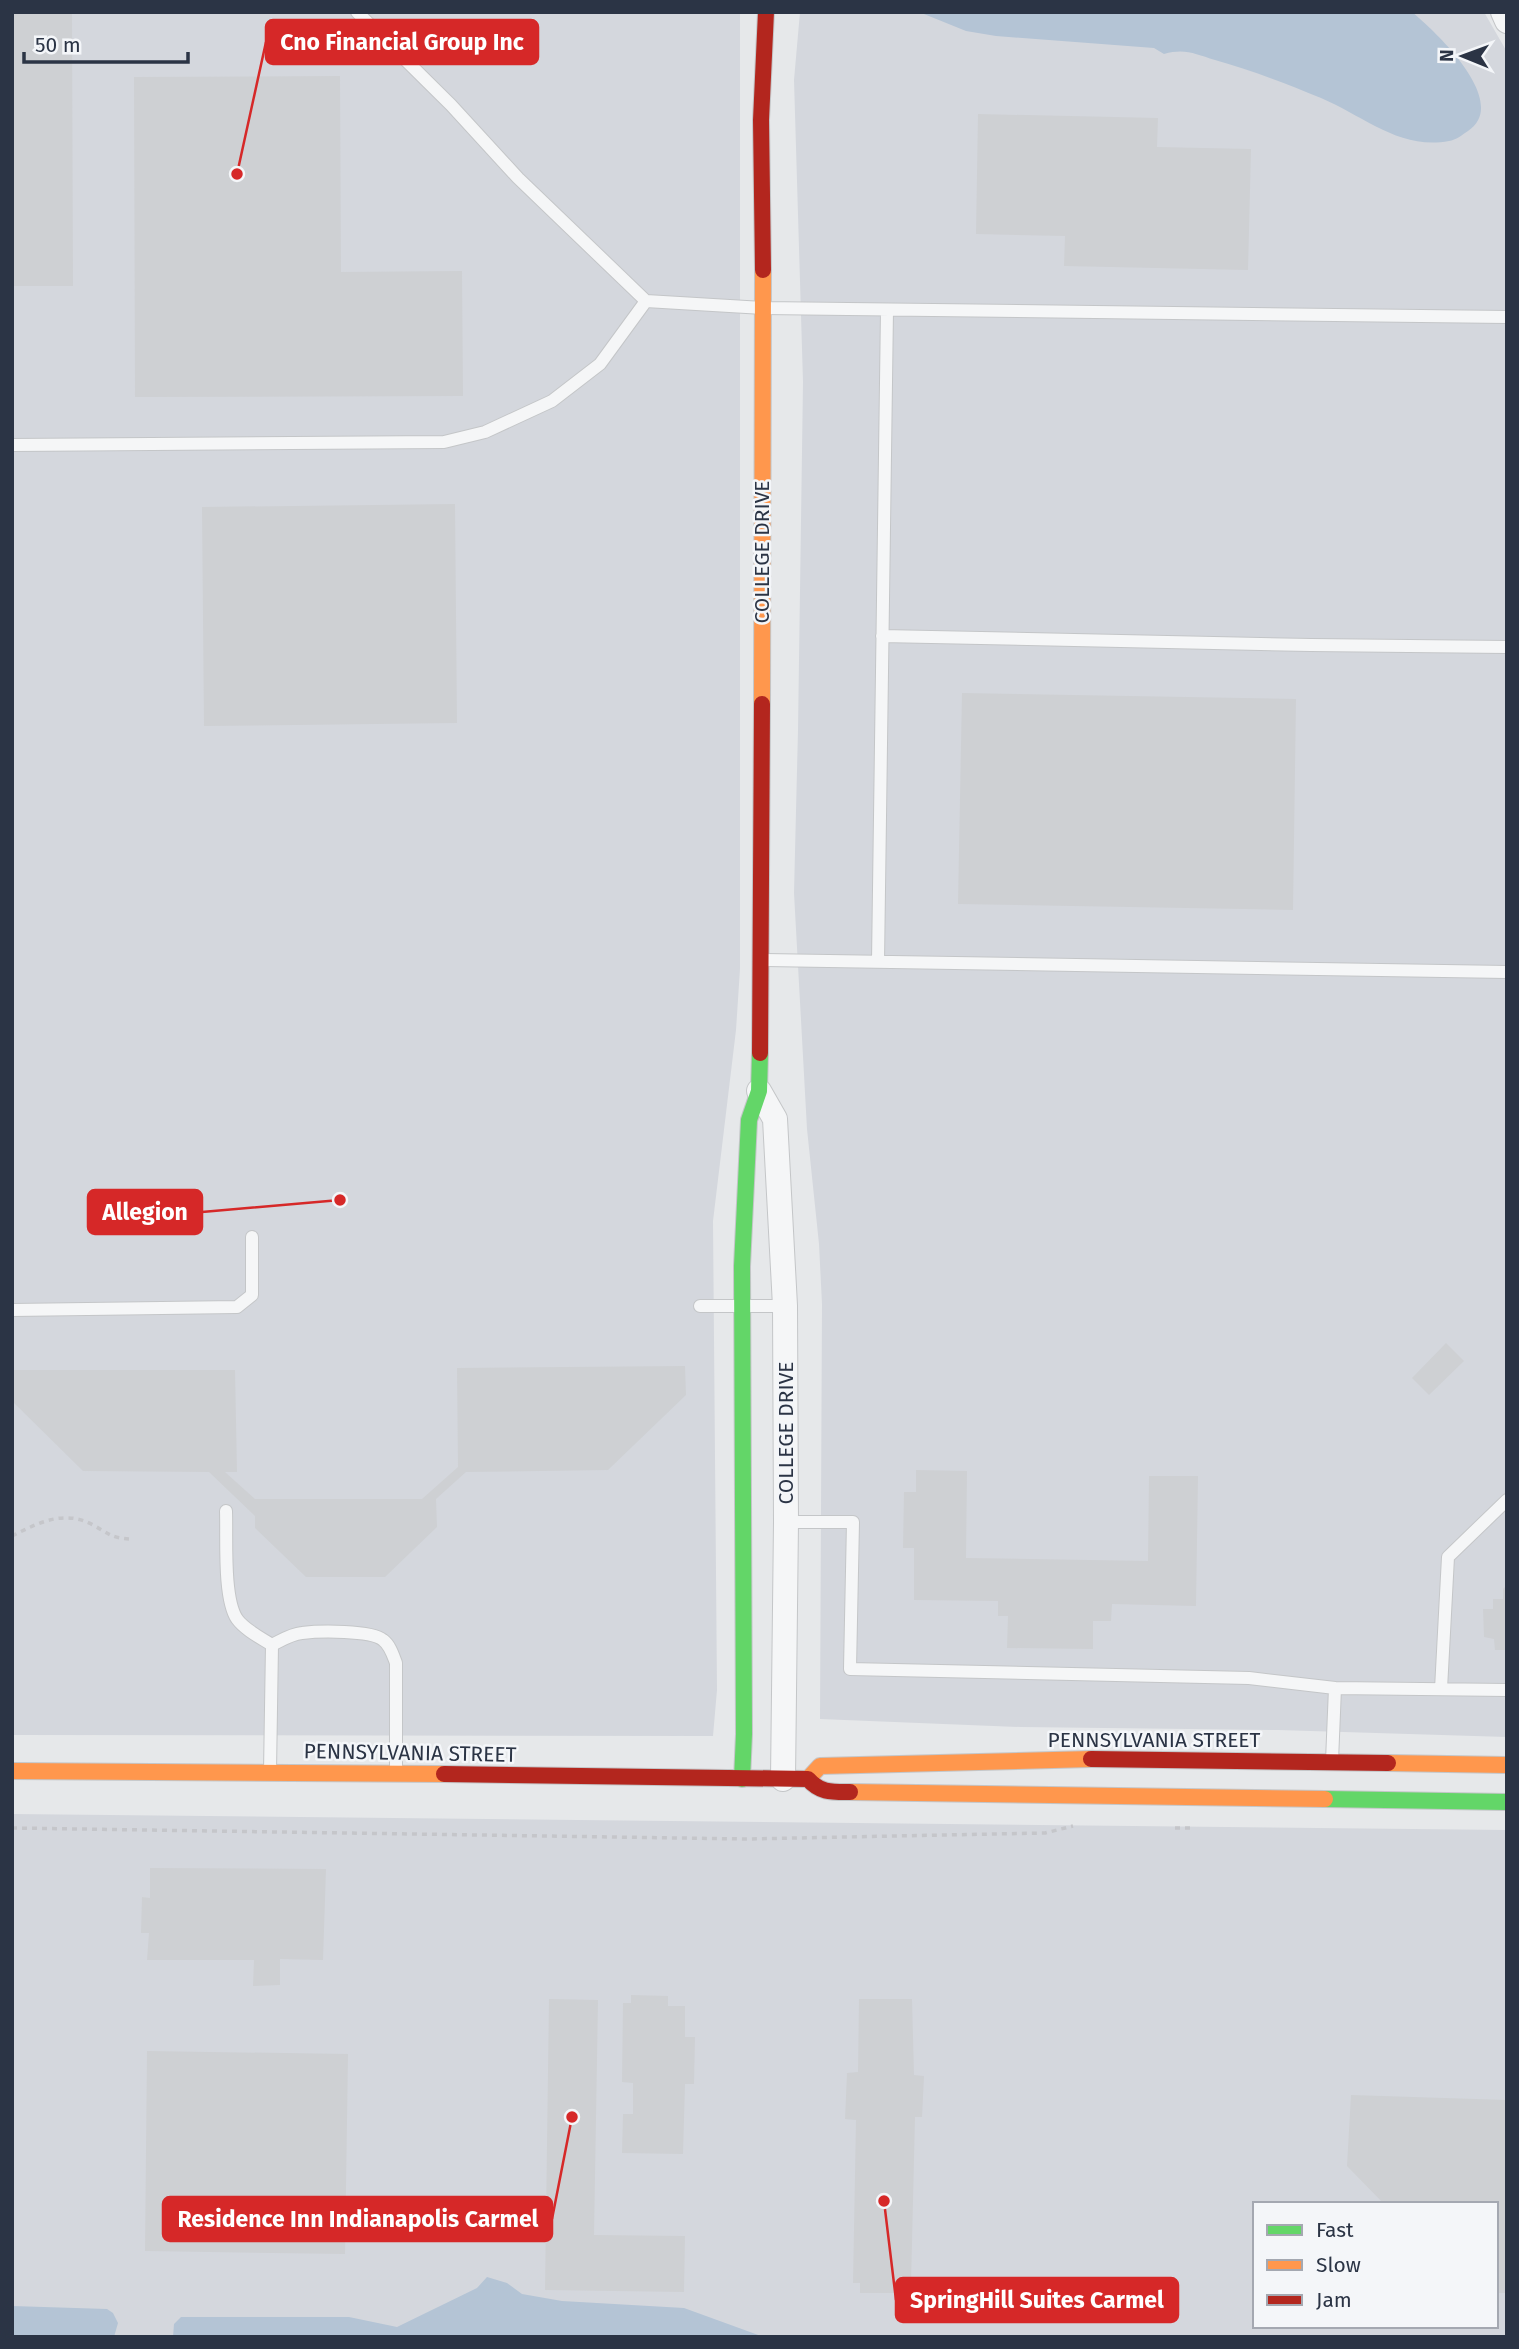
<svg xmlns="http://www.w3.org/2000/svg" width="1519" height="2349" font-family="'Fira Sans',sans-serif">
  <rect width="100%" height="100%" fill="#e6e8ea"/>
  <path fill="#d4d7dd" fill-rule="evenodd" d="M 12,12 L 740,12 L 740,969 L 736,1030 L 713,1221 L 717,1690 L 713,1736 L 12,1735 Z
    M 800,12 L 1484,12 L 1507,52 L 1507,1737 L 1278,1730 L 1021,1727 L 820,1719 L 822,1304 L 819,1244 L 807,1129 L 794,893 L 798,730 L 803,382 L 794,80 Z
    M 12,1814 L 1507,1830 L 1507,2337 L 12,2337 ZM 1255,2204 L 1496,2204 L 1496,2326 L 1255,2326 Z"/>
  <path fill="#b4c4d5" d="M 919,12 L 1412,12 C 1436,32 1511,102 1468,131 C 1462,135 1456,140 1449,141 C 1399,150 1364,116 1321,98 C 1287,84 1251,70 1215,60 C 1195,54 1185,48 1164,54 L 1154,48 L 996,36 L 966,31 Z
    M 487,2277 L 507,2283 L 522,2294 L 562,2301 L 684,2308 L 761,2336 L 768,2337 L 173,2337 L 174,2324 L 181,2317 L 349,2317 L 397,2327 L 477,2288 Z
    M 12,2306 L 107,2309 L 113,2313 L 118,2323 L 114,2337 L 12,2337 Z"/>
  <path fill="#ced0d3" d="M 12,12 L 72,12 L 73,286 L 12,286 Z
    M 340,76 L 341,272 L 462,271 L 463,396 L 135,397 L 134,77 Z
    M 978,114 L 1158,118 L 1157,147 L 1251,149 L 1248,270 L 1064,266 L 1065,236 L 976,234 Z
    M 455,504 L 457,723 L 204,726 L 202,507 Z
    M 962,693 L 1296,699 L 1293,910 L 958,904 Z
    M 1446,1343 L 1464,1361 L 1429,1395 L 1412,1378 Z
    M 685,1366 L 686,1395 L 608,1470 L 466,1472 L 436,1499 L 437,1527 L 385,1577 L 306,1577 L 255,1528 L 255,1516 L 209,1472 L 83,1471 L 12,1401 L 12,1370 L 235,1370 L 237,1472 L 225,1472 L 255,1499 L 422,1499 L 458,1467 L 457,1368 Z
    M 916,1470 L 967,1471 L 966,1558 L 1148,1561 L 1149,1476 L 1198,1476 L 1196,1606 L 1112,1604 L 1111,1621 L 1093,1621 L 1093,1649 L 1007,1648 L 1008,1616 L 998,1616 L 998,1601 L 914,1600 L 914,1548 L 903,1548 L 904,1492 L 916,1492 Z
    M 1507,1585 L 1507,1650 L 1495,1650 L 1494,1639 L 1484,1637 L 1483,1609 L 1493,1609 L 1493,1599 L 1503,1599 L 1503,1589 Z
    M 150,1868 L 326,1869 L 323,1960 L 280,1959 L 280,1985 L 253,1986 L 254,1960 L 147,1960 L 149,1933 L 141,1933 L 142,1897 L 150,1898 Z
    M 631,1995 L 668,1996 L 668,2006 L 685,2006 L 685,2037 L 695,2037 L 694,2084 L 685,2084 L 683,2154 L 622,2153 L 623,2114 L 633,2114 L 633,2083 L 622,2082 L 623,2003 L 631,2003 Z
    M 549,1999 L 598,2000 L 594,2235 L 685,2236 L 684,2292 L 545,2290 Z
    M 859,1999 L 912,1999 L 914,2075 L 924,2076 L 922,2117 L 915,2117 L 911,2284 L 905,2284 L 904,2293 L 860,2293 L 860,2283 L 853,2283 L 856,2120 L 845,2119 L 847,2073 L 858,2072 Z
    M 147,2051 L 348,2054 L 345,2254 L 145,2251 Z
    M 1351,2095 L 1507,2100 L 1507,2293 L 1496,2293 L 1496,2204 L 1384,2204 L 1347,2166 Z"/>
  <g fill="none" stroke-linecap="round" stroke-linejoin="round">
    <g stroke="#c4c6c8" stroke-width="14">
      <path id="lane" d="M 357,12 L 451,105 L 518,178 L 646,301 L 763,308 L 1507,317
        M 12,445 L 444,442 L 485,432 L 552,401 L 600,364 L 646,301
        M 882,636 L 1311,645 L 1507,647
        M 765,960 L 1507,972
        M 878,962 L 887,310
        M 700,1306 L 785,1306
        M 12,1310 L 237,1307 L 252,1295 L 252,1237
        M 226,1511 C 227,1538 223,1598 237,1619 C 245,1630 261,1638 272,1645 L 270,1772
        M 786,1522 L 853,1522 L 850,1669 L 1249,1678 L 1335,1688 L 1332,1761
        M 272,1645 C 282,1640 291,1634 302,1633 C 319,1631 371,1630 383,1640 C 390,1645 393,1655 396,1663 L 396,1772
        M 1335,1688 L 1507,1690
        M 1441,1689 L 1448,1557 L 1507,1500"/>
    </g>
    <g stroke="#c4c6c8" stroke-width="26">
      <path id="street" d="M 1503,12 L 1507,21
        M 759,1091 L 775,1119 L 785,1306 L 786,1522 L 783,1779"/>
    </g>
    <g stroke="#c4c6c8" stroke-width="18">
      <path id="fast" d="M 742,1779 L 744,1734 L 742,1266 L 749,1120 L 759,1091 L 760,1053
        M 1325,1799 L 1507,1802"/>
    </g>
    <g stroke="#c4c6c8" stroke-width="18">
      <path id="slow" d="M 762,704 L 763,270
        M 1388,1763 L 1507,1765
        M 12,1771 L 444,1774
        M 808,1779 L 820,1766 L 1091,1759
        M 850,1792 L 1325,1799"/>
    </g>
    <g stroke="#c4c6c8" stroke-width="18">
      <path id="jam" d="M 763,270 L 761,120 L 766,12
        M 760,1053 L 762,704
        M 1091,1759 L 1388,1763
        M 444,1774 L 808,1779 C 820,1793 832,1792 850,1792"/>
    </g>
    <path stroke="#c5c6ca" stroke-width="3.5" stroke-dasharray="5 5" stroke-linecap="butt" d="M 12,1536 C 38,1523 64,1509 93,1525 C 108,1533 111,1538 129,1539
      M 12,1828 L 746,1839 L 1045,1833 L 1073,1826
      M 1175,1828 L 1192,1828"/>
    <use href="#lane" stroke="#f5f6f7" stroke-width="12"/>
    <use href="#street" stroke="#f5f6f7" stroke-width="24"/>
    <use href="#fast" stroke="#63d668" stroke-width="16"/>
    <use href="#slow" stroke="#ff974d" stroke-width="16"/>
    <use href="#jam" stroke="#b3261e" stroke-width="16"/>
  </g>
  <g text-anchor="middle" stroke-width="5" stroke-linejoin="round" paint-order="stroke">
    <g font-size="21" fill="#2b3445" stroke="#f4f6f9">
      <text transform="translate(762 552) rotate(-90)" y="7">COLLEGE DRIVE</text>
      <text transform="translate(786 1433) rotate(-90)" y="7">COLLEGE DRIVE</text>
      <text x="1154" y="1747">PENNSYLVANIA STREET</text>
      <text transform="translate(410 1753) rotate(1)" y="7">PENNSYLVANIA STREET</text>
    </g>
  </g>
  <path fill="none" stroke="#d62828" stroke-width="2.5" d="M237 174L266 42M340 1200L202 1212M572 2117L552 2219M884 2201L896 2300"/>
  <g fill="#d62828" stroke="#f4f6f9" stroke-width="2.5">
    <circle cx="237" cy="174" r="7"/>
    <circle cx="340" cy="1200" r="7"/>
    <circle cx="572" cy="2117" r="7"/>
    <circle cx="884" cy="2201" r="7"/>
  </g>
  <g fill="#d62828" stroke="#d62828" stroke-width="2.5">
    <rect x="266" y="20" width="272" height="44" rx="7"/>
    <rect x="88" y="1190" width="114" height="44" rx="7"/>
    <rect x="163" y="2197" width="389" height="44" rx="7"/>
    <rect x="896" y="2278" width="282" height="44" rx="7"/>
  </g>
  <g font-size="23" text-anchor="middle" font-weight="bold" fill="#fff">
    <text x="402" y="50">Cno Financial Group Inc</text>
    <text x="145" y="1220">Allegion</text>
    <text x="358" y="2227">Residence Inn Indianapolis Carmel</text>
    <text x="1037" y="2308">SpringHill Suites Carmel</text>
  </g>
  <rect width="1519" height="2349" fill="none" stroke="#2b3445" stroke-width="28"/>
  <rect x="1253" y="2202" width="245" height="126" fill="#f4f6f9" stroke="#a4a8b1" stroke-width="2"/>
  <rect x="1267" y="2225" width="35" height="10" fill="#63d668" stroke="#a4a8b1" stroke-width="2"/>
  <text x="1316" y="2237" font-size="21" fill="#2b3445">Fast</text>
  <rect x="1267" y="2260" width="35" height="10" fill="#ff974d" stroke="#a4a8b1" stroke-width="2"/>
  <text x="1316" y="2272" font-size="21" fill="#2b3445">Slow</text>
  <rect x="1267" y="2295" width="35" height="10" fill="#b3261e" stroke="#a4a8b1" stroke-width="2"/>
  <text x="1316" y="2307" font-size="21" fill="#2b3445">Jam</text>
  <g transform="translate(1463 56) rotate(271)" stroke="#f4f6f9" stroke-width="5" paint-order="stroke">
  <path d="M0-5L12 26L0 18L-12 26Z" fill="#2b3445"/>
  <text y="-10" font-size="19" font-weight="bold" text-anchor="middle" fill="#2b3445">N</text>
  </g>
  <path d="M24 52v10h164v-10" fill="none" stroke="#2b3445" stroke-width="3.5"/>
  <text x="35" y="52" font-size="21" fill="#2b3445" stroke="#f4f6f9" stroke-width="5" paint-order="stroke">50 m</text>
</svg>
